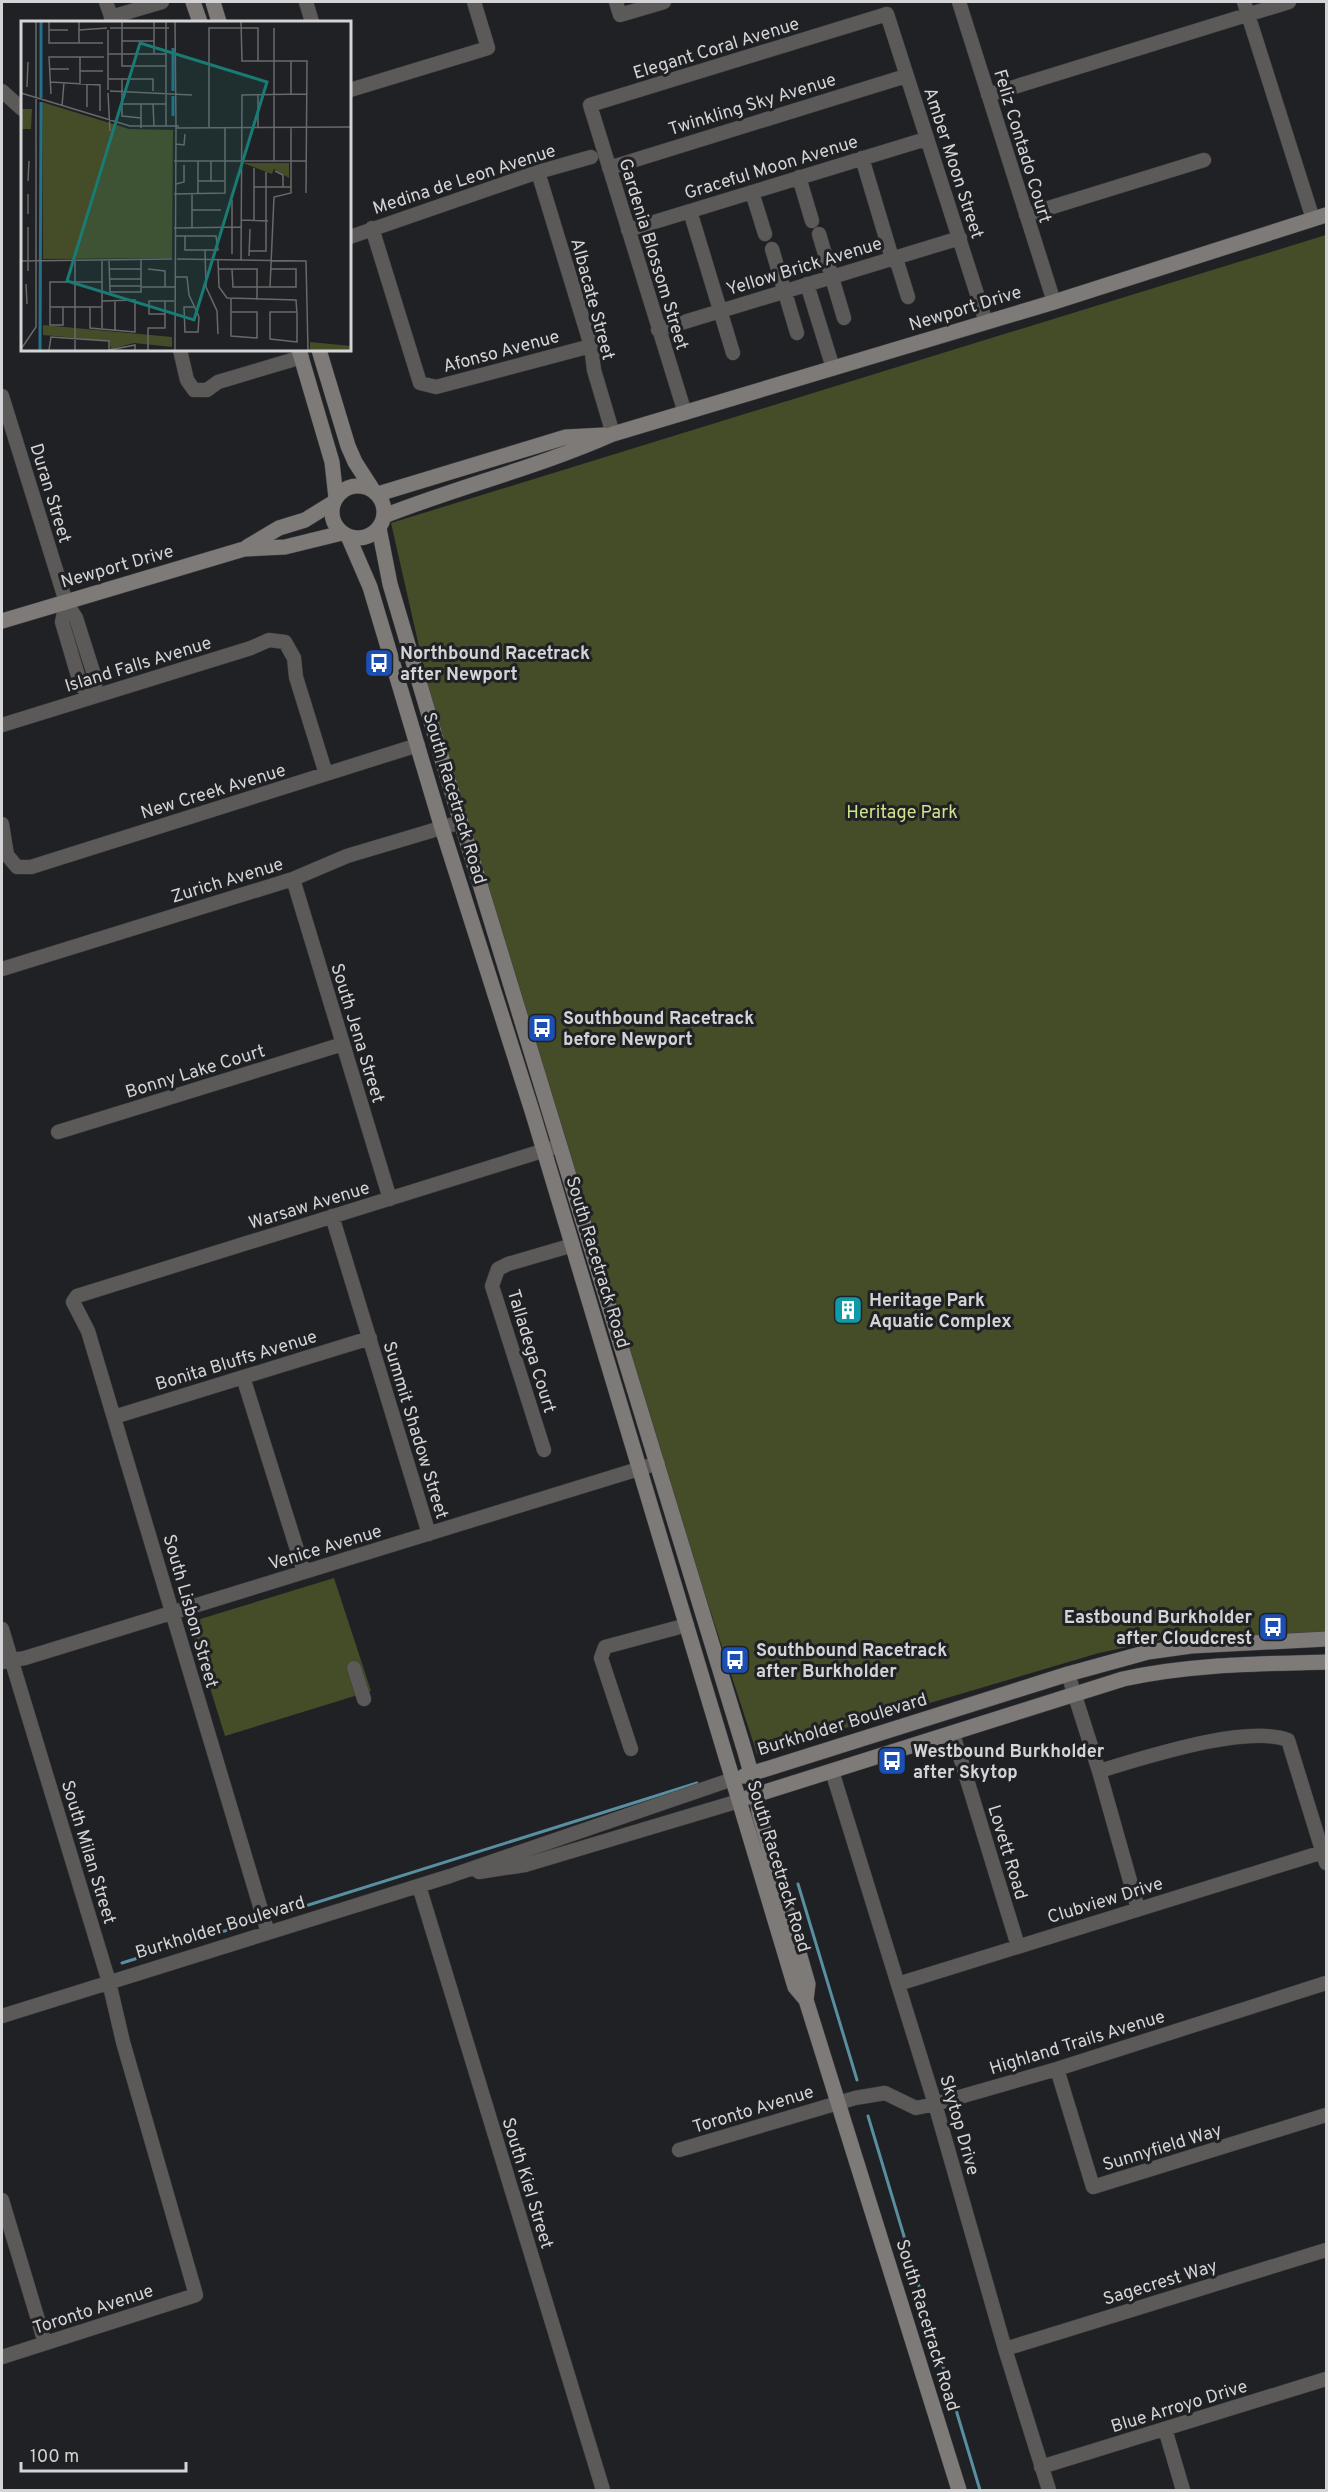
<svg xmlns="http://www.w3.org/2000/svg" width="1328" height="2492" font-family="Overpass,sans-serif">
  <rect width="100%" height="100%" fill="#202124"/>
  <path fill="#444d28" d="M 1326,235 L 1326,1635 L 1179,1636 L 1099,1653 L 757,1754 L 568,1174 L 453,796 L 391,523 Z
    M 334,1578 L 371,1691 L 225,1736 L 192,1630 L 197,1620 Z"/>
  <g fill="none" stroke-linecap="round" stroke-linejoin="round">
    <path stroke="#588fa1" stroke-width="3" d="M 798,1884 L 857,2080
      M 267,1918 L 697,1783
      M 122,1963 L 260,1920
      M 868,2116 L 980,2490"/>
    <g stroke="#3d3e40" stroke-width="15">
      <path id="street" d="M 106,2 L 113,22
        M 306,2 L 312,22
        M 616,2 L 620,15 L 664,2
        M 959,2 L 1054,302
        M 1244,2 L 1313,219
        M 111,17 L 162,2
        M 350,90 L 488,48 L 474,2
        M 2,91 L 22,109
        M 988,95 L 1289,2
        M 862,158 L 892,258 L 898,265 L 908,297
        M 609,168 L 906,76
        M 538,172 L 591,346 L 594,370 L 613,434
        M 799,177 L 812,221
        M 752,192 L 765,234
        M 690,211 L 733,353
        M 1026,215 L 1204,160
        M 372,228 L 420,383 L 436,387 L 591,346
        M 628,230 L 926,139
        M 819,234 L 844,318
        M 350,237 L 538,172 L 591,157
        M 772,249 L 797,333
        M 807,284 L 833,368
        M 658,330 L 960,238
        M 180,350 L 187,380 L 194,390 L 207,390 L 218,382 L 302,357
        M 2,396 L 66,602 L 76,618 L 96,681 L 92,697
        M 685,413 L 590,105 L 887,14 L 986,322
        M 66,602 L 62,622 L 81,686 L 92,697
        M 2,725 L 251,648 L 269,640 L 285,642 L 294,658 L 296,677 L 326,774
        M 2,824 L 7,855 L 17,867 L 31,867 L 418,745
        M 293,879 L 390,1199
        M 2,969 L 293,879 L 347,856 L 461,822
        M 58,1132 L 343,1044
        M 332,1216 L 429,1534
        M 243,1377 L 304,1572
        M 114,1417 L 370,1338
        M 544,1450 L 492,1286 L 498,1269 L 508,1264 L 573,1245
        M 2,1629 L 109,1982 L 123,2042 L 196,2295 L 2,2357
        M 2,1662 L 25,1658 L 658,1463
        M 354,1668 L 364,1699
        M 1068,1674 L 1099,1771 L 1138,1909
        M 953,1734 L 1018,1946
        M 631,1749 L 601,1658 L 605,1647 L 687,1625
        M 832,1771 L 935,2104 L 1005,2349 L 1049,2490
        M 1099,1771 C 1144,1758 1245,1724 1288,1740 L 1326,1863
        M 479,1872 L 525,1865 L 739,1801
        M 419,1886 L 603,2490
        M 268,1933 L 88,1331 L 73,1302 L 77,1296 L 555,1147
        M 898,1984 L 1323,1852
        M 2,2016 L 450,1876 L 733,1779
        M 1057,2069 L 1093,2187 L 1326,2115
        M 679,2150 L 855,2098 L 885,2093 L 916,2108 L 935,2104 L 1057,2069 L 1326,1983
        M 2,2200 L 45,2343
        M 1005,2349 L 1326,2250
        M 1165,2429 L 1183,2490
        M 1041,2467 L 1326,2379"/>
    </g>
    <g stroke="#3d3e40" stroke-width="16">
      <path id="secondary" d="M 193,2 L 200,22
        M 213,2 L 219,22
        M 299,350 L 332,462 L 336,498
        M 319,350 L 348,446 L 355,462 L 373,490
        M332 512a26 26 0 1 1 52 0a26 26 0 1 1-52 0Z
        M 378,494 L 566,437 L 604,435
        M 384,516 C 460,486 539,467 613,434 L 1054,302 L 1326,215
        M 379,528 L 390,584 L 453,796 L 745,1752 L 757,1795 L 759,1813 L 808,1984 L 806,2000 L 959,2490
        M 348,536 L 370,587 L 442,828 L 533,1114 L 795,1987 L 806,2000
        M 247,547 L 279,528 L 305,520 L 334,502
        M 2,621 L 244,549 L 285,547 L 342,533
        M 744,1776 L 1068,1674 L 1148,1652 L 1191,1646 L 1326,1639
        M 749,1797 L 1123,1679 C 1190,1664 1258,1664 1326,1662"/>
    </g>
    <use href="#street" stroke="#5c5a59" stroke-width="14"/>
    <use href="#secondary" stroke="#7d7a78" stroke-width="15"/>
  </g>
  <defs>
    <g id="bus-square" transform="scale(1.5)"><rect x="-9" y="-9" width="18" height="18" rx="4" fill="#1a4fb4" stroke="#202124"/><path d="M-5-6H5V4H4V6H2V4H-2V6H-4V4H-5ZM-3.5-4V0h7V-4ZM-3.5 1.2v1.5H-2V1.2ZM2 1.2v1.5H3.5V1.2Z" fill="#fff"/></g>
    <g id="building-square" transform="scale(1.5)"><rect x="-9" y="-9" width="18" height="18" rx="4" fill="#0f9aa8" stroke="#202124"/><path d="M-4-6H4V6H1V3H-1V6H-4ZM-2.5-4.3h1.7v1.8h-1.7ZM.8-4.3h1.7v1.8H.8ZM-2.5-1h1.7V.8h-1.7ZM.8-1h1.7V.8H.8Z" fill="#fff"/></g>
  </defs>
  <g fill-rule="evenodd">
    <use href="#bus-square" x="379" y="663"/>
    <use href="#bus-square" x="542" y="1028"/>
    <use href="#building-square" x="848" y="1310"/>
    <use href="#bus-square" x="1273" y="1627"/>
    <use href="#bus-square" x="735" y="1660"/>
    <use href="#bus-square" x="892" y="1761"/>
  </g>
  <g text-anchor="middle" stroke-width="6" stroke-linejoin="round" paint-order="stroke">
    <g font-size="18" fill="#d4d4d6" stroke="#202124">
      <text transform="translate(716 48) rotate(-17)" y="6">Elegant Coral Avenue</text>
      <text transform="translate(752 104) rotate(-17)" y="6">Twinkling Sky Avenue</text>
      <text transform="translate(1023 146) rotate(73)" y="6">Feliz Contado Court</text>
      <text transform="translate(954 163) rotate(72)" y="6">Amber Moon Street</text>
      <text transform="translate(771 167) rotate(-17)" y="6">Graceful Moon Avenue</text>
      <text transform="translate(464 179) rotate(-18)" y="6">Medina de Leon Avenue</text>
      <text transform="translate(654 254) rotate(73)" y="6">Gardenia Blossom Street</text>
      <text transform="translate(804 266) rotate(-17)" y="6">Yellow Brick Avenue</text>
      <text transform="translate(593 299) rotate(75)" y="6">Albacate Street</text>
      <text transform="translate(965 308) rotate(-17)" y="6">Newport Drive</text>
      <text transform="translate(501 351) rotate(-15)" y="6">Afonso Avenue</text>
      <text transform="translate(51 493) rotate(73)" y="6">Duran Street</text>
      <text transform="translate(117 566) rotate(-16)" y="6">Newport Drive</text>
      <text transform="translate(138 664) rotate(-17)" y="6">Island Falls Avenue</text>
      <text transform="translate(213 791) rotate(-17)" y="6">New Creek Avenue</text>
      <text transform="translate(455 798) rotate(73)" y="6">South Racetrack Road</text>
      <text transform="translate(227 880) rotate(-17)" y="6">Zurich Avenue</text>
      <text transform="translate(358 1033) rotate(73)" y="6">South Jena Street</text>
      <text transform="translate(195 1071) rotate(-17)" y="6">Bonny Lake Court</text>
      <text transform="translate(309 1205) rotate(-17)" y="6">Warsaw Avenue</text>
      <text transform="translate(598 1262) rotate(73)" y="6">South Racetrack Road</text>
      <text transform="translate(532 1351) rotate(73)" y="6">Talladega Court</text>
      <text transform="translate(236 1360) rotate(-17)" y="6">Bonita Bluffs Avenue</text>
      <text transform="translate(416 1430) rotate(73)" y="6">Summit Shadow Street</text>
      <text transform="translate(325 1547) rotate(-17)" y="6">Venice Avenue</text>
      <text transform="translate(191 1611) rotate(74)" y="6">South Lisbon Street</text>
      <text transform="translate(842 1724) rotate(-17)" y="6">Burkholder Boulevard</text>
      <text transform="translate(89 1852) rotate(73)" y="6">South Milan Street</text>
      <text transform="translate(1008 1852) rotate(73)" y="6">Lovett Road</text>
      <text transform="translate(779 1866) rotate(73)" y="6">South Racetrack Road</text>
      <text transform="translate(1105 1900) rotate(-17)" y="6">Clubview Drive</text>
      <text transform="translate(220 1927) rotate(-17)" y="6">Burkholder Boulevard</text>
      <text transform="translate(1077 2042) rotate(-17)" y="6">Highland Trails Avenue</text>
      <text transform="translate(753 2109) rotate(-17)" y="6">Toronto Avenue</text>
      <text transform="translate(960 2125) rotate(74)" y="6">Skytop Drive</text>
      <text transform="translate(1162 2147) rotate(-17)" y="6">Sunnyfield Way</text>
      <text transform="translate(528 2183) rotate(73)" y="6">South Kiel Street</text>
      <text transform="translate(1160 2282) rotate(-17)" y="6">Sagecrest Way</text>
      <text transform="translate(93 2309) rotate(-18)" y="6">Toronto Avenue</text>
      <text transform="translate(928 2325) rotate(73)" y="6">South Racetrack Road</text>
      <text transform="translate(1179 2406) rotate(-17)" y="6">Blue Arroyo Drive</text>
    </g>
    <g font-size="18" font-weight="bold" fill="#d4d4d6" stroke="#202124" text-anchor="start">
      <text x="400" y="659">Northbound Racetrack<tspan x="400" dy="21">after Newport</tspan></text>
      <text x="563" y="1024">Southbound Racetrack<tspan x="563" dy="21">before Newport</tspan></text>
      <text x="869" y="1306">Heritage Park<tspan x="869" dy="21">Aquatic Complex</tspan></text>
      <text x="1252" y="1623" text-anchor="end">Eastbound Burkholder<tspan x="1252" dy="21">after Cloudcrest</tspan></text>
      <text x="756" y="1656">Southbound Racetrack<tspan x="756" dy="21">after Burkholder</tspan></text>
      <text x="913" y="1757">Westbound Burkholder<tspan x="913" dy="21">after Skytop</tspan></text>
    </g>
    <g font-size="18" fill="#cee48d" stroke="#202124">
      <text x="902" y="818">Heritage Park</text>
    </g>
  </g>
  <g transform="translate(21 21)">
    <rect width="330" height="330" fill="#202124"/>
    <path d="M 21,81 L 108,108 L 152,109 L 151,237 L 22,238 ZM 1,88 L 11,88 L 10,108 L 1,108 ZM 222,142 L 268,142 L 268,157 L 253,148 L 251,153 ZM 22,304 L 151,316 L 151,326 L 113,322 L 90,328 L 88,320 L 22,314 ZM 289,321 L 330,325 L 330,329 L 289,329 Z" fill="#444d28"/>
    <path fill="none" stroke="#23718a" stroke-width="3" d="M 152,70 L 152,27M 20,77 L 20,1M 152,95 L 152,75M 19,329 L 20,81"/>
    <path fill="none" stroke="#68696b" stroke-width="1.5" d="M 28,1 L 28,22 L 82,22M 58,1 L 58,22M 101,1 L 101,45 L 145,45M 154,1 L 155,105 L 158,105M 220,1 L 221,40 L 270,40 L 270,73M 89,7 L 148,7M 28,9 L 47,9M 58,9 L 86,7M 101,20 L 133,20M 88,33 L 145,33M 133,33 L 133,1M 270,40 L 286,40 L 285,172M 29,48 L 48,48M 59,50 L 82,50M 88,58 L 132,58 L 132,70M 101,58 L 101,95 L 120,97M 29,61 L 79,64 L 79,90M 59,63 L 59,36M 6,66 L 7,41M 87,69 L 87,9M 89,70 L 171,74M 0,72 L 109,105 L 155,105 L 154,329M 87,72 L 89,110M 30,73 L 28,36 L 83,36M 101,83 L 145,83M 132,83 L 133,105M 41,85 L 43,61M 66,86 L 66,63M 145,105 L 145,1M 188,106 L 188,7 L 237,7 L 237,40M 237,106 L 237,74M 120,107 L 120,83M 155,107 L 330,106M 155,123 L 163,124 L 164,113M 153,140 L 286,140M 190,140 L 190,160M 253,140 L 253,7M 254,150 L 262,154 L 262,166M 7,160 L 8,140M 177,160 L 203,160M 155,163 L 163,161 L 163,144M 233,166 L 270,166M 153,173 L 204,172 L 204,106M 177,173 L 177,140M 171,189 L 200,189M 7,193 L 7,173M 220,199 L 247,200M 233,200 L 233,147M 171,206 L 171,173M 153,207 L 220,206M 155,215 L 195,215 L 197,229 L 164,229 L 164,215M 184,229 L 185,266 L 196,290 L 197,313M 228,230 L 245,230 L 245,151M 211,233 L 211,179M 228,235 L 229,208M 156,238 L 285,240 L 287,329M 54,239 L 54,329M 81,239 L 81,307M 88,239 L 89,271 L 120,271 L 120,239M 197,239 L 198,266 L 206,277 L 275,279 L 276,293 L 276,321 L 249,318 L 249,291 L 276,291M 220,239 L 221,74 L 286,73M 0,240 L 151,238M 88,248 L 120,248M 127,248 L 144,250 L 144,266M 198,248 L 236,248 L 236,279M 211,248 L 212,266 L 275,266 L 275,248 L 249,248M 7,250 L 7,206M 154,256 L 166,256 L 168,274 L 176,291 L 178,296 L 177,311 L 164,311 L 163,286 L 173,286M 89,258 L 120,258M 5,263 L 6,283M 89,265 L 120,265M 121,266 L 155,266M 249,266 L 253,176 L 270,172 L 270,106M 29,286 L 81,286M 42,286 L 42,304 L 29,304 L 29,261 L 81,261M 69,286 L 69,307 L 114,311 L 114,279 L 81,280M 210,291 L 236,291 L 236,317 L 210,315 L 210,278M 144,293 L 128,293 L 128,280 L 153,280M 94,310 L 94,279M 0,328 L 15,306 L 15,1M 28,329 L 30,316 L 88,320 L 88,329 L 114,324 L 114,329M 127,329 L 127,307 L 144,307 L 144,280"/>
    <path fill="#197b73" fill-opacity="0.15" stroke="#197b73" stroke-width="3" d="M 119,22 L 246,61 L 173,299 L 46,260 Z"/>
    <rect width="330" height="330" fill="none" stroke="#d4d4d6" stroke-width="3"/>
  </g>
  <rect width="1328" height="2492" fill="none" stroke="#d4d4d6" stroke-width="6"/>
  <path d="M21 2462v9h165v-9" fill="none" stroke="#d4d4d6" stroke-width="3"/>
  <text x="30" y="2462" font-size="18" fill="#d4d4d6" stroke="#202124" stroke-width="4.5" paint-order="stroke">100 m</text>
</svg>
